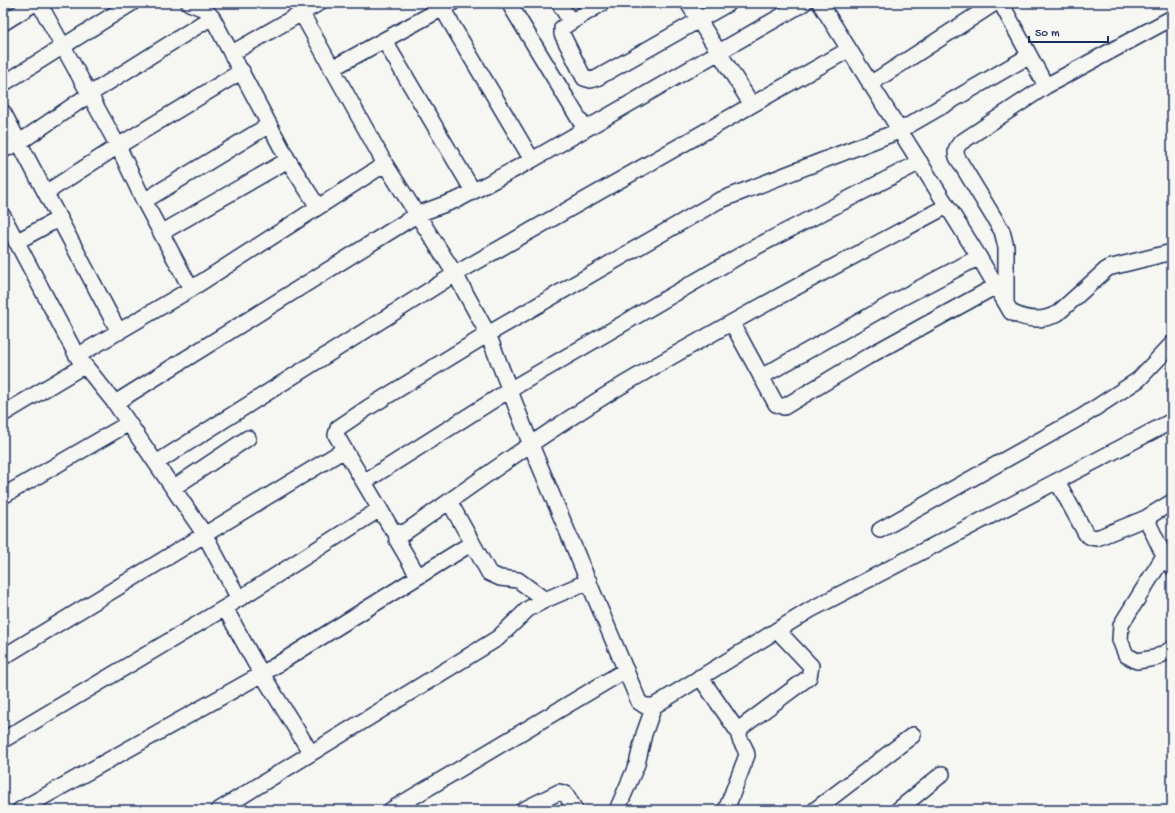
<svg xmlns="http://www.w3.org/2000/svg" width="1175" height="813" font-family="'Gochi Hand',sans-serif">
  <rect width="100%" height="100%" fill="#f6f6f2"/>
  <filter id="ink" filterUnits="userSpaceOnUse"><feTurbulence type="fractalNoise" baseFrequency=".025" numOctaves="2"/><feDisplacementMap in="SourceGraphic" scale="8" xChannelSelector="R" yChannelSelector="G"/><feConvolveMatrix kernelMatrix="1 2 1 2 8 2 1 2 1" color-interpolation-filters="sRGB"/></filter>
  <g filter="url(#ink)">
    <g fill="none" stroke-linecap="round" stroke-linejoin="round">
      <g stroke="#1b2f5e" stroke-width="18">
        <path id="minor" d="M 39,3 L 118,146 L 144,201 L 191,289
          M 189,3 L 204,9 L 212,17 L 288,160 L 318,207
          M 296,3 L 385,164 L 455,274 L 488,334 L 531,445 L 639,702 L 645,706 L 654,706 L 810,610 L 1172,421
          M 509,3 L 585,129
          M 559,3 L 571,22 L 602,3
          M 688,3 L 752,105
          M 820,3 L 979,257 L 1011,312 C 1026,320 1043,322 1058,313 L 1108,268 L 1172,252
          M 1001,3 L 1046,86
          M 442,8 L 532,160
          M 571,22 L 562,28 L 562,34 L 584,78 L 591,80 L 597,78 L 729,3
          M 3,23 L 35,3
          M 384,40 L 473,191
          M 232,53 L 319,3
          M 331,69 L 452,3
          M 3,84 L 132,3
          M 870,84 L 995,3
          M 3,112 L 119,332
          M 3,150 L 20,142 L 90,94 L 212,17
          M 47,192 L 118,146 L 242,71
          M 144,201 L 269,125
          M 947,206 C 839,264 731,321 626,383 C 549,429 477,482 404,533 L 396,532 L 391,528 L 336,435 L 338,428 L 369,407 L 488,334 L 718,201 L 899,131 L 1029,56
          M 3,216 L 77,356 L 115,403 L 205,535 L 239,599 L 380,509
          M 161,233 L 288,160
          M 16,242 L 60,218
          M 1006,303 L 1006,247 L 1002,231 L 957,157 C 955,151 956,148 960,143 L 1046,86 L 1172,18
          M 732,323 L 776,404 L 784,407 L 867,357 L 996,286
          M 77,356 L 191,289 L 385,164
          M 761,377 L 903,297 L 979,257
          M 115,403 L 418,214 L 459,199 L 532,160 L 804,3
          M 3,414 L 83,366
          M 156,463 L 455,274 L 848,50
          M 1057,481 L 1086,534 L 1091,537 L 1097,538 L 1146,518 L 1172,502
          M 364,482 L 511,389 L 746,252 L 920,162
          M 173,488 L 248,438
          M 3,496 L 129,423
          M 449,501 L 489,573 L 500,578 L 518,580 L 545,600
          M 1146,518 L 1164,556 L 1172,567
          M 880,530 L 1083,416 L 1138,380 L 1172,344
          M 396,532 L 397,540 L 418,576
          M 1164,556 L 1121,625 L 1120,640 L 1126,655 L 1137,661 L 1155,658 L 1172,649
          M 225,608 L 254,661 L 262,674 L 472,543
          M 3,657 L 344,450
          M 700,677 L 739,733
          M 3,740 L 233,603
          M 20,810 L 262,674 L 311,753
          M 219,810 L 498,638 L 528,609 L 545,600 L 589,581
          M 391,810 L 626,670
          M 523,810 L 559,792 L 566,794 L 575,810
          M 617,810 L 637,764 L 644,734 L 654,706
          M 726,810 L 747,755 C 745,742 734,740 742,727 L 809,677 L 811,666 L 777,630
          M 815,810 L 913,735
          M 898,810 L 942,774"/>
      </g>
      <use href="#minor" stroke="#f6f6f2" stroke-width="15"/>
    </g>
  </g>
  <rect width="1175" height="813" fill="none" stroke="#f6f6f2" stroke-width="16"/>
  <rect x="8" y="8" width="1159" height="797" fill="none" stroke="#1b2f5e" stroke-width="1.5" filter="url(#ink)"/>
  <path d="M1029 36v6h79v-6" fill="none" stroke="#1b2f5e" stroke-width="2"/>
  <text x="1035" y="36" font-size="12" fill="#1b2f5e" stroke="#f6f6f2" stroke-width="3" paint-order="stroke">50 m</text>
</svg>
